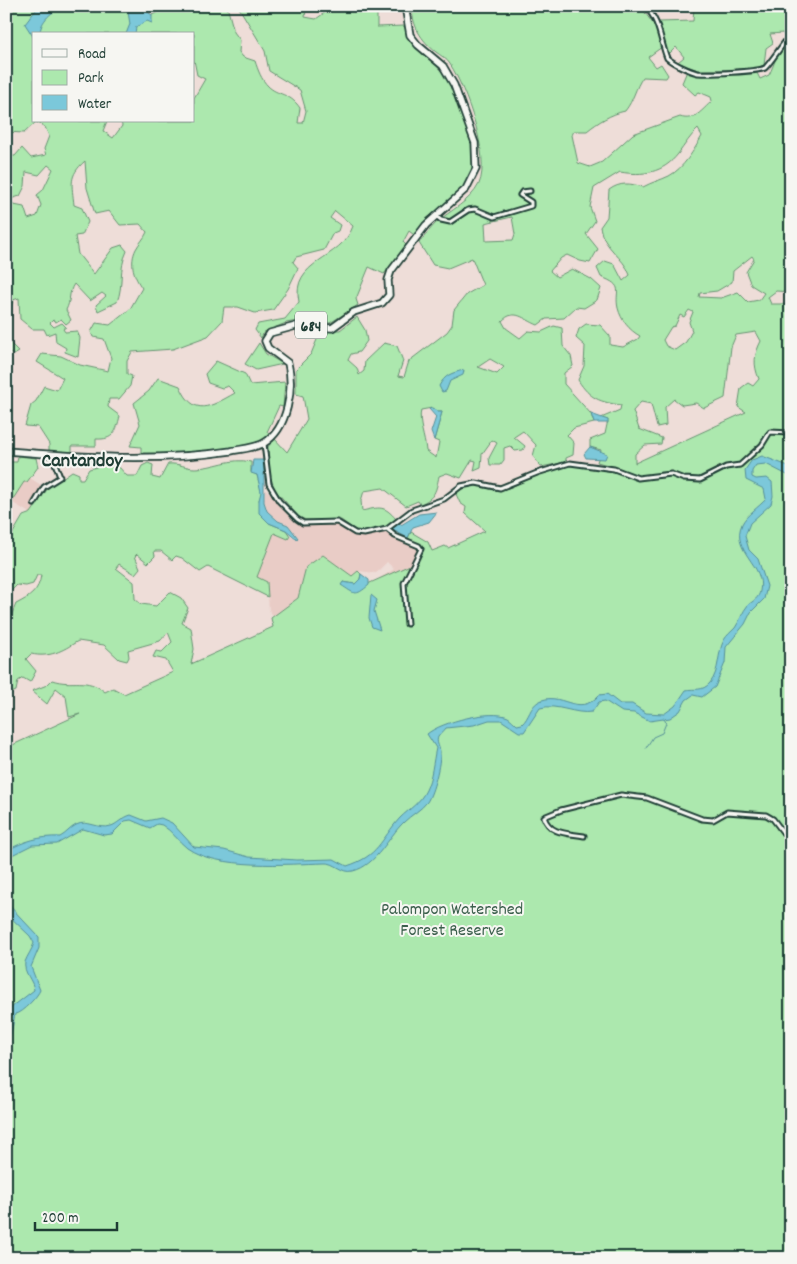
<svg xmlns="http://www.w3.org/2000/svg" width="797" height="1264" font-family="Dekko,sans-serif">
  <rect width="100%" height="100%" fill="#eeddd8"/>
  <filter id="ink" filterUnits="userSpaceOnUse"><feTurbulence type="fractalNoise" baseFrequency=".02" numOctaves="2"/><feDisplacementMap in="SourceGraphic" scale="10" xChannelSelector="R" yChannelSelector="G"/><feConvolveMatrix kernelMatrix="1 2 1 2 8 2 1 2 1" color-interpolation-filters="sRGB"/></filter>
  <g filter="url(#ink)">
    <path fill="#e9ccc6" d="M 27,476 L 47,489 L 31,514 L 10,501 Z
      M 265,490 L 271,493 L 303,524 L 336,523 L 355,534 L 365,536 L 391,529 L 424,548 L 421,558 L 407,581 L 371,595 L 380,578 L 394,569 L 387,562 L 376,573 L 358,571 L 352,576 L 323,555 L 306,567 L 298,598 L 274,617 L 269,610 L 267,582 L 257,577 L 274,532 L 288,539 L 290,536 L 297,539 L 288,525 L 278,521 L 267,511 L 264,502 Z"/>
    <path fill="#ace8ae" stroke="#669271" fill-rule="evenodd" d="M 6,6 L 137,6 L 152,15 L 158,12 L 159,6 L 227,6 L 234,32 L 240,40 L 239,52 L 243,57 L 255,61 C 258,70 261,79 268,86 C 278,96 289,92 300,108 L 298,123 L 303,123 L 306,111 L 300,90 L 269,71 L 265,51 L 238,6 L 321,6 L 316,10 L 306,10 L 305,17 L 316,19 L 327,11 L 352,10 L 354,6 L 377,6 L 377,27 L 404,26 C 414,49 435,60 448,80 L 474,145 L 473,175 L 458,196 L 426,219 L 414,235 L 409,231 L 403,242 L 407,246 L 384,274 L 369,267 L 356,299 L 358,305 L 330,323 L 304,320 L 286,323 L 264,332 L 261,338 L 255,330 L 258,324 L 285,319 L 299,302 C 290,260 342,260 353,226 L 335,211 L 330,218 L 340,225 L 338,231 L 333,233 L 324,250 L 296,257 L 293,262 L 298,268 L 288,289 L 273,310 L 255,313 L 238,307 L 224,307 L 222,321 L 208,336 L 173,349 L 132,352 L 127,361 L 127,374 L 132,376 L 130,386 L 119,399 L 109,399 L 108,407 L 120,416 C 116,432 114,440 96,439 L 96,446 L 72,446 L 72,453 L 49,453 L 49,444 L 38,427 L 25,426 L 31,405 L 36,401 L 44,386 L 57,390 L 63,378 L 37,362 L 42,354 L 61,356 L 80,365 L 108,371 L 111,358 L 104,339 L 93,337 L 91,332 L 96,323 L 110,325 L 130,309 L 142,288 C 134,277 129,263 136,249 C 139,243 144,239 147,232 L 140,224 L 120,225 L 109,211 L 95,214 L 87,188 L 85,161 C 68,176 72,184 74,205 L 82,208 L 88,222 L 82,235 L 75,236 L 78,254 L 94,274 L 113,248 L 122,245 L 127,251 C 118,270 124,284 117,302 L 98,311 L 96,305 L 106,296 L 102,293 L 90,301 L 74,284 C 68,293 71,301 66,310 L 71,320 L 66,324 L 61,319 L 56,322 L 53,320 L 50,323 L 54,327 L 62,323 L 66,327 L 63,329 L 65,332 L 77,331 L 80,338 L 78,357 L 65,352 L 66,348 L 56,342 L 55,332 L 47,335 L 44,329 L 32,329 L 20,319 L 19,298 L 13,300 L 6,326 L 6,156 L 15,156 L 22,148 L 31,158 L 46,155 L 44,149 L 49,136 L 45,127 L 36,122 L 24,133 L 6,132 ZM 34,34 L 194,34 L 194,60 L 197,75 L 205,79 L 194,98 L 194,121 L 121,121 L 122,126 L 113,138 L 103,131 L 107,121 L 34,121 ZM 48,165 L 53,169 L 43,190 L 37,195 L 41,205 L 37,216 L 28,219 L 24,207 L 9,204 L 7,200 L 20,196 L 25,186 L 26,172 L 39,175 Z
      M 412,6 L 640,6 L 657,29 L 662,47 L 648,57 L 656,67 L 661,64 L 668,75 L 666,78 L 643,77 C 635,88 634,100 625,111 C 611,114 598,122 587,131 L 574,131 L 572,135 L 578,163 L 590,167 L 602,162 L 633,134 L 680,117 C 694,122 702,110 712,101 L 711,97 L 699,92 L 695,95 L 682,83 L 687,71 L 697,75 L 757,73 L 760,79 L 769,75 C 775,63 777,51 787,42 L 783,33 L 770,34 L 773,43 L 766,48 L 764,65 L 755,69 L 697,70 L 678,62 L 684,57 L 676,47 L 668,55 L 659,22 L 693,21 L 694,6 L 791,6 L 787,21 L 791,23 L 791,292 L 776,291 L 768,297 L 771,304 L 783,304 L 791,308 L 791,1258 L 6,1258 L 6,748 L 80,714 L 69,717 L 66,696 L 56,688 L 47,704 L 32,691 L 47,685 L 52,680 C 73,687 86,676 105,692 L 113,688 L 124,694 L 173,672 L 166,660 L 153,657 L 156,651 L 162,652 L 172,642 L 168,632 L 160,641 L 128,650 L 129,657 L 127,661 L 119,659 L 104,645 L 78,641 C 62,651 50,658 31,654 L 26,659 L 36,671 L 30,682 L 23,678 L 18,681 L 16,691 L 6,695 L 6,614 L 11,616 L 16,604 C 30,597 39,591 41,575 L 37,575 L 33,584 L 26,586 L 17,585 L 6,596 L 6,545 L 23,516 L 31,513 L 48,488 L 72,471 L 79,474 L 79,479 L 83,479 L 89,469 L 104,465 L 119,467 L 127,476 L 137,476 L 142,466 L 148,463 L 153,465 L 152,477 L 160,479 L 168,464 C 179,463 186,468 195,468 C 214,468 231,457 251,462 L 251,472 L 257,475 L 262,492 L 259,500 L 269,523 L 286,530 L 290,536 L 288,539 L 274,533 L 257,577 L 267,582 L 268,597 L 208,567 L 200,572 L 182,558 L 176,556 L 172,560 L 161,551 L 154,551 L 155,556 L 148,563 L 137,554 L 135,556 L 140,568 L 135,574 L 119,564 L 116,568 L 134,582 L 135,599 L 141,604 L 156,606 L 170,592 L 181,598 L 188,608 L 182,623 L 191,628 L 194,649 L 191,664 L 273,627 L 271,618 L 298,598 L 306,567 L 323,555 L 352,576 L 358,571 L 361,574 L 360,579 L 355,584 L 343,582 L 352,591 L 419,561 L 424,548 L 408,538 L 411,532 L 428,542 L 432,551 L 445,546 L 448,548 L 485,531 L 465,513 L 466,507 L 460,503 L 456,494 C 474,477 483,492 503,489 C 515,488 527,477 538,473 C 561,464 592,462 615,472 L 622,469 L 597,462 L 601,450 L 590,447 L 590,440 L 605,434 L 608,420 L 601,418 L 620,410 L 621,405 C 600,402 590,399 578,380 L 584,366 L 585,346 L 576,338 L 579,329 L 586,324 L 600,325 L 610,336 L 610,345 L 623,347 L 638,339 L 640,336 C 629,330 621,320 618,308 C 614,291 626,286 601,277 L 597,268 L 605,261 L 614,264 L 623,281 L 630,275 C 624,257 603,248 600,227 L 607,217 L 609,190 C 620,182 630,183 643,187 C 652,182 661,180 669,176 C 684,168 694,150 702,136 L 698,129 C 690,136 685,145 678,154 C 663,173 643,176 620,172 L 594,188 L 590,207 L 595,221 L 586,234 L 598,249 L 590,263 L 580,261 L 567,255 L 561,258 L 550,271 L 557,277 L 572,269 L 591,279 L 601,288 L 597,300 L 584,308 L 576,307 L 564,318 L 546,319 L 538,325 C 523,319 515,308 502,321 L 506,328 L 520,338 L 528,331 L 541,332 L 554,326 L 562,328 L 563,346 L 571,356 L 573,366 L 564,373 L 564,384 L 591,414 L 594,423 L 574,428 L 567,435 L 574,443 L 573,455 L 566,458 L 566,462 L 541,467 L 533,456 L 536,445 L 523,431 L 514,437 L 525,446 L 523,450 L 515,451 L 510,446 L 504,448 L 504,460 L 500,465 L 490,465 L 489,458 L 497,443 L 492,440 L 482,454 L 481,468 L 474,471 L 476,461 L 472,460 L 461,478 L 447,473 L 439,476 C 436,491 435,498 420,504 L 418,501 L 406,506 L 383,488 L 364,491 L 361,501 L 362,511 C 380,507 384,505 396,519 L 387,527 L 365,532 L 355,530 L 341,520 L 306,520 L 299,517 L 275,490 L 270,476 L 268,447 L 274,438 L 287,452 L 307,419 L 303,396 L 296,394 L 296,369 L 311,354 L 321,330 L 340,330 L 357,317 L 365,330 L 367,341 L 359,352 L 351,354 L 348,360 L 357,368 L 359,375 L 364,371 L 365,361 L 384,343 L 397,346 L 403,361 L 398,376 L 404,377 L 409,361 L 447,332 L 452,325 L 454,310 L 467,294 L 483,285 L 472,258 L 448,268 L 433,265 L 419,243 C 425,236 430,229 436,223 C 450,210 470,202 479,184 C 491,157 466,89 450,64 C 447,59 440,55 436,52 C 421,40 412,26 412,6 ZM 512,217 L 515,234 L 513,240 L 486,241 L 485,223 ZM 752,256 L 754,259 L 746,272 L 751,285 L 764,293 L 759,300 L 748,302 L 738,292 L 721,298 L 699,297 L 700,293 L 717,291 L 732,282 L 733,271 ZM 689,310 L 693,312 L 689,322 L 692,331 L 686,342 L 675,350 L 666,346 L 663,340 L 671,327 L 675,326 L 680,315 L 684,317 ZM 756,332 L 761,341 C 754,355 753,364 759,379 L 753,386 L 748,383 L 741,388 L 738,407 L 746,412 L 635,463 L 635,454 L 645,445 L 661,444 L 662,438 L 639,429 L 633,411 L 641,402 L 651,404 L 657,427 L 666,425 L 665,407 L 674,399 L 682,405 L 696,403 L 704,408 L 725,398 L 731,347 L 736,335 ZM 490,359 L 504,367 L 497,374 L 478,367 ZM 432,408 L 438,412 L 442,412 L 434,440 L 439,442 L 436,458 L 426,451 C 425,437 418,423 421,410 Z
      M 6,339 L 19,352 L 14,355 L 10,353 L 6,366 Z
      M 259,343 L 266,354 L 283,364 L 256,370 L 245,364 Z
      M 216,361 L 245,374 L 250,385 L 285,382 L 283,407 L 279,406 L 267,432 L 270,435 C 252,454 167,454 141,453 L 141,447 L 130,446 L 140,424 L 134,403 L 149,391 L 158,378 L 180,386 C 194,418 210,407 235,393 L 228,386 L 222,388 L 208,383 L 205,374 Z
      M 18,456 L 36,458 L 38,467 L 27,482 L 24,482 L 13,499 L 6,503 L 6,462 L 17,462 Z"/>
    <path fill="#7bc8da" stroke="#569098" d="M 39,6 L 64,6 C 52,11 40,21 40,34 L 34,34 L 34,38 L 25,24 Z
      M 127,6 C 137,6 144,9 152,15 L 152,23 L 147,21 L 136,27 L 135,34 L 126,34 L 130,24 Z
      M 464,370 L 463,375 L 450,381 L 446,391 L 442,392 L 439,386 C 445,375 451,373 464,370 Z
      M 432,408 L 438,412 L 442,412 L 434,440 L 431,432 L 436,417 L 429,409 Z
      M 591,414 L 608,420 L 608,423 L 594,423 Z
      M 590,447 L 607,454 L 605,459 L 586,458 L 584,454 Z
      M 762,456 L 791,467 L 791,477 L 766,464 L 756,465 L 752,471 L 752,477 L 756,479 L 767,478 L 772,482 L 773,496 L 771,504 L 750,523 L 745,536 L 749,550 L 758,559 L 767,586 L 764,599 L 751,612 L 745,624 L 726,647 L 725,663 L 715,687 L 702,697 L 693,695 L 686,700 L 680,711 L 670,718 L 650,721 L 634,713 L 622,712 L 605,701 L 599,702 L 592,712 C 575,715 557,703 540,708 L 524,732 L 519,732 L 501,720 L 489,720 L 474,725 L 446,728 C 444,731 440,734 438,737 C 436,742 439,746 440,751 C 441,763 433,793 427,802 C 421,810 411,815 404,822 C 388,837 377,865 353,871 C 343,874 335,862 325,863 C 288,864 218,870 187,848 C 178,841 172,831 162,825 L 157,824 L 150,828 L 131,820 L 125,821 L 112,834 L 104,835 L 83,829 L 57,844 L 32,845 L 6,858 L 6,851 C 24,841 40,836 60,837 C 66,834 70,828 76,825 C 87,819 99,830 111,826 C 116,825 123,817 131,815 L 146,821 L 161,818 L 172,823 L 194,847 L 224,850 L 249,857 L 297,860 L 334,859 L 347,866 C 379,856 380,840 400,818 C 409,809 420,803 426,790 C 432,778 433,761 436,748 L 427,734 C 441,722 491,709 508,717 C 511,719 514,722 517,725 L 522,724 C 529,718 530,707 538,702 C 560,689 578,719 599,695 L 607,694 L 620,704 L 632,704 L 646,713 L 664,714 L 675,706 L 686,690 C 695,688 702,692 710,683 C 720,671 717,653 724,640 C 727,635 731,632 735,628 C 740,621 742,612 748,605 C 753,601 759,598 760,591 C 766,565 730,551 742,524 C 746,515 759,507 766,499 L 764,489 L 746,480 L 745,470 L 752,460 Z
      M 253,460 L 264,460 L 264,502 L 267,511 L 278,521 L 288,525 L 298,538 L 297,539 L 286,530 L 269,523 L 259,513 L 259,500 L 261,492 L 257,475 L 251,473 Z
      M 437,512 L 429,522 L 413,527 L 408,538 L 391,529 L 399,522 L 401,525 L 419,514 Z
      M 361,574 L 369,580 L 369,585 C 355,597 355,594 341,585 L 343,582 L 355,584 L 360,579 Z
      M 371,595 L 377,600 L 374,611 L 380,630 L 372,627 L 369,618 Z
      M 6,902 L 39,937 L 39,948 L 31,967 L 40,990 C 38,996 22,1013 15,1014 L 11,1034 L 6,1041 L 9,1015 L 12,1007 L 34,990 C 33,980 23,973 25,962 C 27,956 32,950 34,943 L 30,936 L 6,913 Z"/>
    <g fill="none" stroke-linecap="round" stroke-linejoin="round">
      <path stroke="#569098" stroke-width="1" d="M 646,748 L 653,737 L 662,733 L 666,723 L 664,718"/>
      <g stroke="#1f3d34" stroke-width="7">
        <path id="minor" d="M 645,6 C 660,21 660,40 667,58 C 674,64 689,71 698,73 C 708,74 757,72 765,68 C 768,66 785,41 791,34
          M 436,216 L 441,220 L 450,222 L 468,210 L 475,209 L 494,217 L 531,206 L 531,202 L 520,195 L 522,192 L 530,191
          M 264,444 L 269,484 L 279,501 L 297,519 L 303,523 L 337,522 L 355,533 L 364,534 L 387,529 L 412,510 L 444,499 L 461,486 L 476,483 L 500,488 L 537,473 L 570,463 L 614,469 L 638,478 L 671,474 L 684,479 L 700,480 L 726,467 L 740,465 L 762,445 L 770,432 L 791,433
          M 34,504 L 44,487 L 60,477 L 52,455
          M 387,529 L 395,536 L 419,546 L 421,549 L 404,583 L 407,624
          M 584,836 C 568,833 550,835 544,817 L 561,810 L 621,795 L 647,798 L 702,819 L 713,820 L 727,812 L 766,815 L 773,819 L 791,843"/>
      </g>
      <g stroke="#1f3d34" stroke-width="9">
        <path id="trunk" d="M 6,451 C 79,457 159,462 231,451 C 241,449 255,448 264,443 C 288,429 294,388 288,363 L 268,348 L 265,341 L 270,333 L 296,326 L 332,328 L 354,312 L 382,303 L 389,295 L 388,280 L 391,271 L 426,225 L 466,189 L 476,169 L 475,143 L 454,85 L 443,66 L 418,45 L 410,35 L 405,6"/>
      </g>
      <use href="#minor" stroke="#f6f6f2" stroke-width="3"/>
      <use href="#trunk" stroke="#f6f6f2" stroke-width="5.5"/>
    </g>
  </g>
  <g text-anchor="middle" stroke-width="4" stroke-linejoin="round" paint-order="stroke">
    <rect fill="#f6f6f2" stroke="#60746d" stroke-width="1" x="295" y="311.5" width="32" height="27" rx="4"/>
    <g font-size="16" font-weight="bold" fill="#1f3d34">
      <text x="311" y="331">684</text>
    </g>
    <g font-size="18" fill="#3b5f4c" stroke="#f6f6f2">
      <text x="452" y="914">Palompon Watershed<tspan x="452" dy="21">Forest Reserve</tspan></text>
    </g>
    <g font-size="20" font-weight="bold" fill="#1f3d34" stroke="#f6f6f2">
      <text x="82" y="466">Cantandoy</text>
    </g>
  </g>
  <rect width="797" height="1264" fill="none" stroke="#f6f6f2" stroke-width="25"/>
  <rect x="12" y="12" width="772" height="1239" fill="none" stroke="#1f3d34" stroke-width="2" filter="url(#ink)"/>
  <rect x="32" y="32" width="162" height="90" fill="#f6f6f2" stroke="#a0aca6"/>
  <rect x="42" y="49" width="25" height="8" fill="#f6f6f2" stroke="#a0aca6"/>
  <text x="78" y="58" font-size="15" fill="#1f3d34">Road</text>
  <rect x="42" y="70" width="25" height="15" fill="#ace8ae" stroke="#a0aca6"/>
  <text x="78" y="82" font-size="15" fill="#1f3d34">Park</text>
  <rect x="42" y="95" width="25" height="15" fill="#7bc8da" stroke="#a0aca6"/>
  <text x="78" y="108" font-size="15" fill="#1f3d34">Water</text>
  <path d="M35 1222v8h82v-8" fill="none" stroke="#1f3d34" stroke-width="2.5"/>
  <text x="42" y="1222" font-size="15" fill="#1f3d34" stroke="#f6f6f2" stroke-width="4" paint-order="stroke">200 m</text>
</svg>
